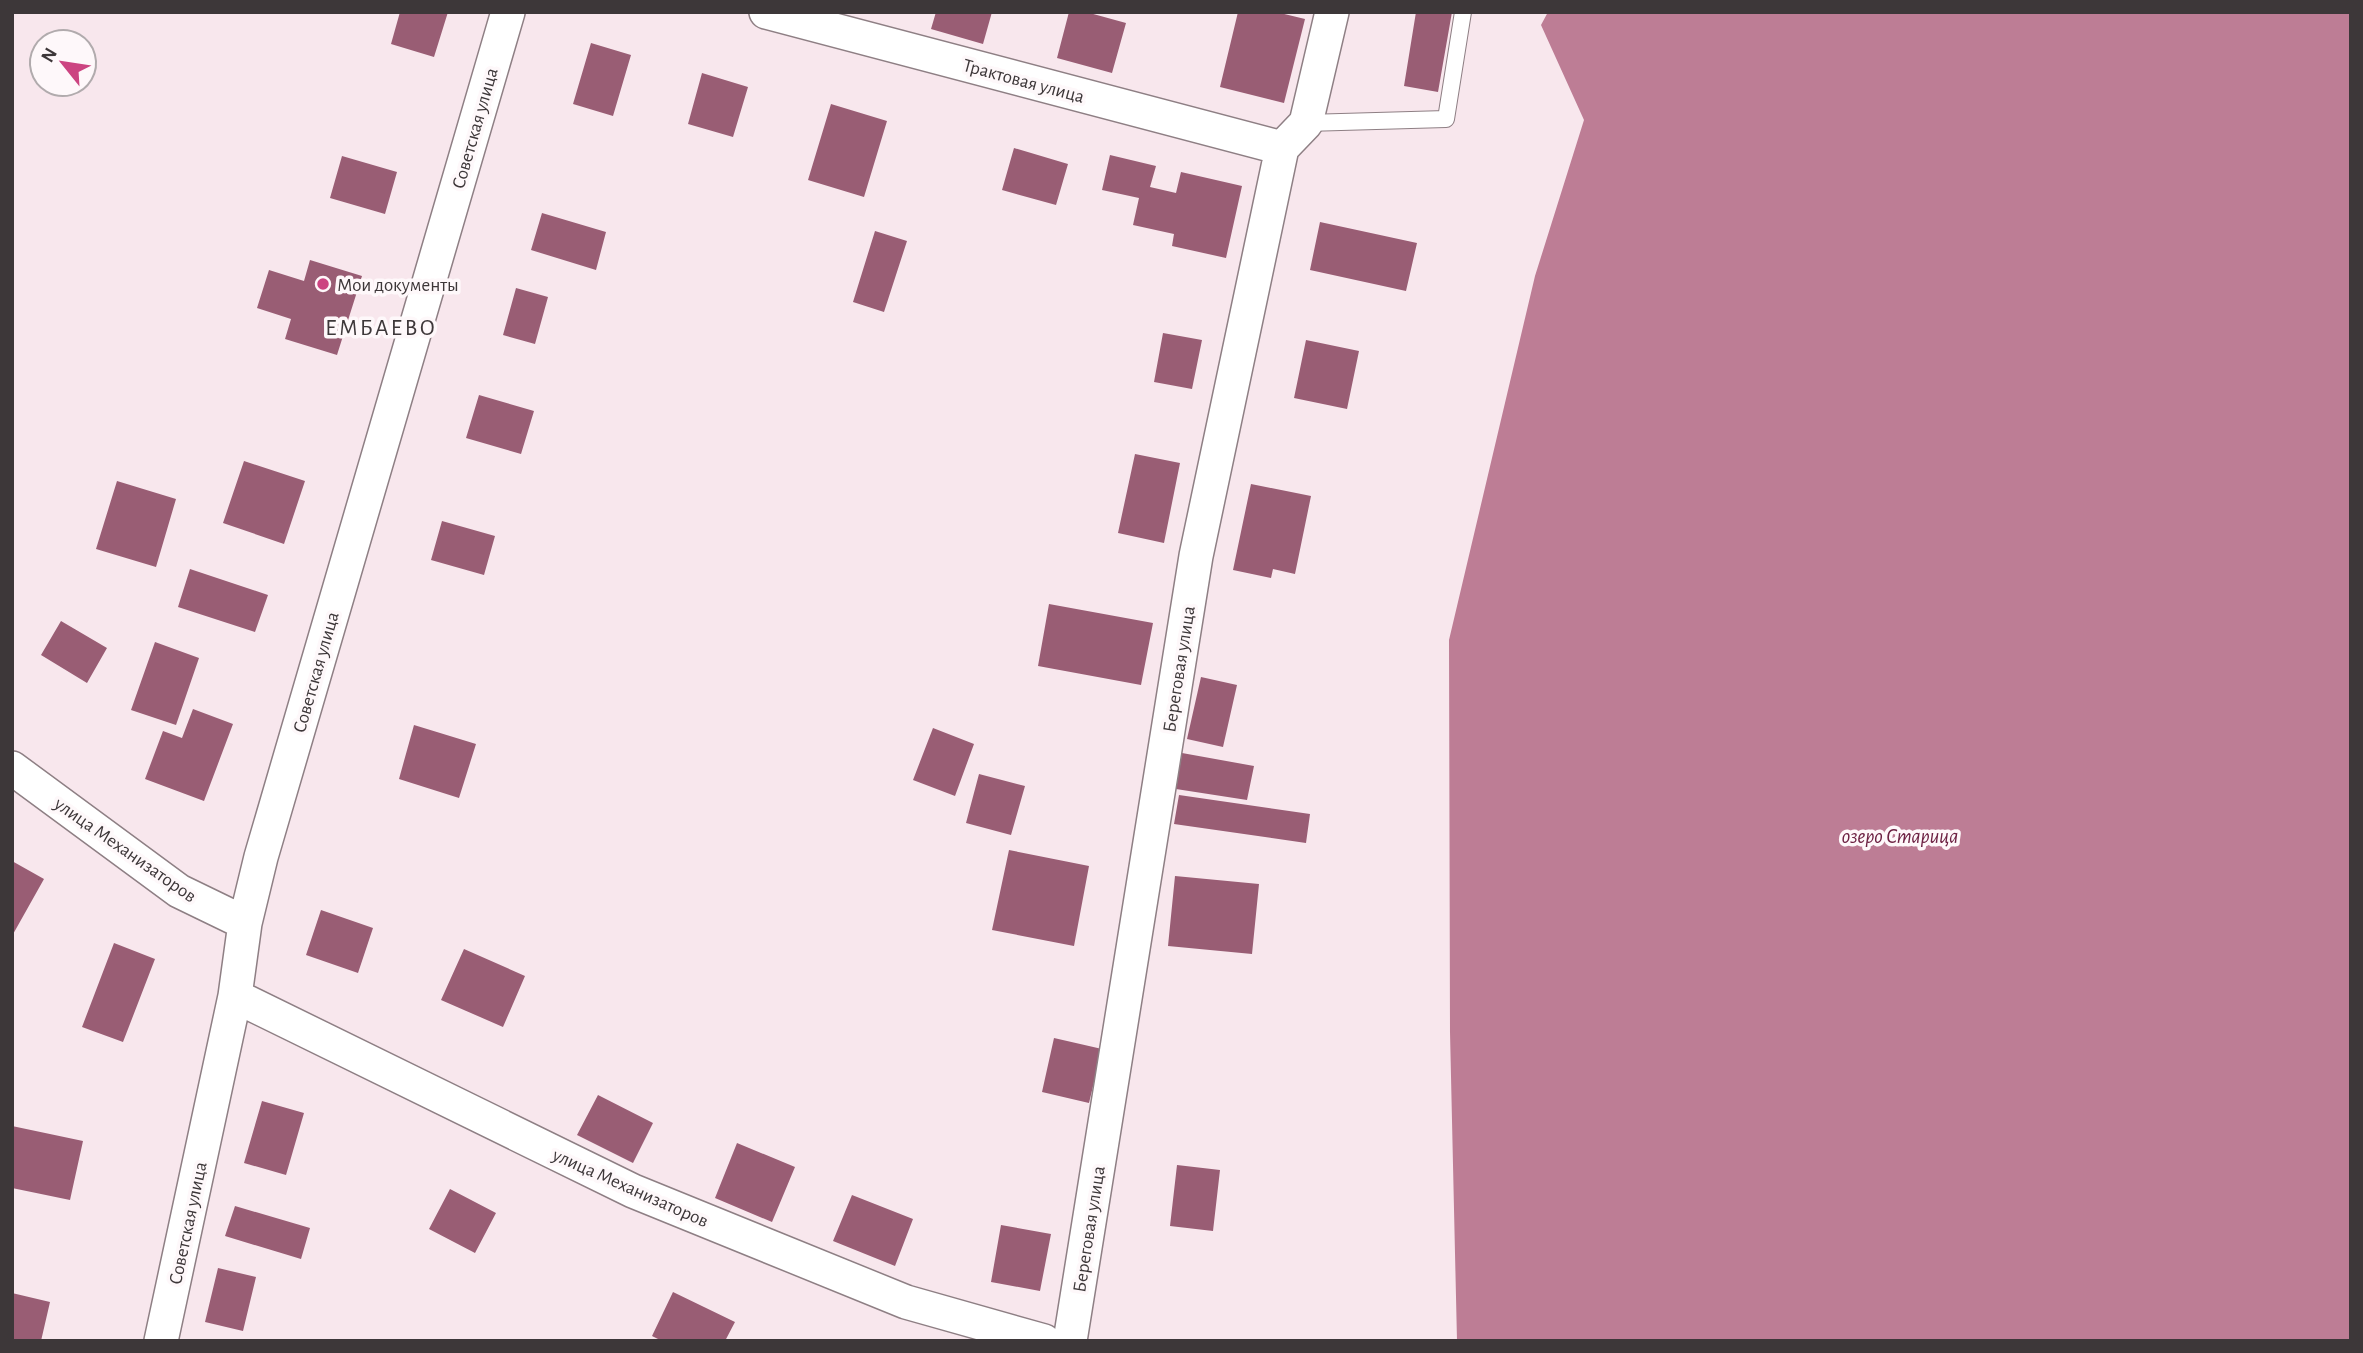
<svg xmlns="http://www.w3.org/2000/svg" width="2363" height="1353" font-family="'Alegreya Sans',sans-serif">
  <rect width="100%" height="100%" fill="#f8e7ed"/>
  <path fill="#bd7d95" d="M 1548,12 L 2351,12 L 2351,1341 L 1457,1341 L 1450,1032 L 1449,640 L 1535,276 L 1584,120 L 1541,25 Z"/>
  <path fill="#995d74" d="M 400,12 L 448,12 L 434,57 L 391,44 Z
    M 936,12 L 992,12 L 983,44 L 931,29 Z
    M 1069,12 L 1086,12 L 1126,23 L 1112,73 L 1057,58 Z
    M 1238,12 L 1276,12 L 1305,19 L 1284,103 L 1220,87 Z
    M 1416,12 L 1452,12 L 1438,92 L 1404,86 Z
    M 591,43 L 631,55 L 613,116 L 573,104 Z
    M 702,73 L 748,87 L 733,137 L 688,124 Z
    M 831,104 L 887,121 L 864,197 L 808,180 Z
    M 1014,148 L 1068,164 L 1056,205 L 1002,190 Z
    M 1110,155 L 1156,166 L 1150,187 L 1176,193 L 1181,172 L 1242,186 L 1226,258 L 1172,246 L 1174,234 L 1133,225 L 1139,198 L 1102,190 Z
    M 342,156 L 397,172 L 385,214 L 330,198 Z
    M 542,213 L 606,232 L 596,270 L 531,250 Z
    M 1320,222 L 1417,243 L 1406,291 L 1310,270 Z
    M 875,231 L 907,241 L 884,312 L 853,302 Z
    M 310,260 L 362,276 L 337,355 L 285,339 L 291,319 L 257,308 L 269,270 L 304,281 Z
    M 516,288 L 548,297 L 535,344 L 503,335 Z
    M 1163,333 L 1202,340 L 1192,389 L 1154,382 Z
    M 1306,340 L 1359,351 L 1347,409 L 1294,398 Z
    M 479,395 L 534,411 L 521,454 L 466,438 Z
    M 1135,454 L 1180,463 L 1164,543 L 1118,533 Z
    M 244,461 L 305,481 L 284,544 L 223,523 Z
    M 117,481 L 176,499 L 156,567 L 96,549 Z
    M 1251,484 L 1311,496 L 1295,574 L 1273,569 L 1271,578 L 1233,570 Z
    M 442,521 L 495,536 L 484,575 L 431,560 Z
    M 190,569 L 268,595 L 255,632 L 178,607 Z
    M 1049,604 L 1153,623 L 1141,685 L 1038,666 Z
    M 61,621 L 107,648 L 87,683 L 41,655 Z
    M 155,642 L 199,658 L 176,725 L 131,710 Z
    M 1201,677 L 1237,685 L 1223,747 L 1187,739 Z
    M 193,709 L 233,724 L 204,801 L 145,779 L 163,731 L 182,738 Z
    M 414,725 L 476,744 L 459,798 L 399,779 Z
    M 933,728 L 974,744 L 955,796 L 913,780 Z
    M 1182,753 L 1254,766 L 1247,800 L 1176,789 Z
    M 979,774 L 1025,786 L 1011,835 L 966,823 Z
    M 1179,795 L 1310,814 L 1306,843 L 1174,824 Z
    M 1009,850 L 1089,866 L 1074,946 L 992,930 Z
    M 12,861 L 44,879 L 12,936 Z
    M 1175,876 L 1259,884 L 1252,954 L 1168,946 Z
    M 321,910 L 373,928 L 358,973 L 306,955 Z
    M 114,943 L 155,959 L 123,1042 L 82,1027 Z
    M 464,949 L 525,976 L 503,1027 L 441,1000 Z
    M 1054,1038 L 1102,1049 L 1089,1103 L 1042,1092 Z
    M 598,1095 L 653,1123 L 633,1163 L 577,1135 Z
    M 262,1101 L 304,1113 L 286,1175 L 244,1163 Z
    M 12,1126 L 83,1141 L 70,1200 L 12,1188 Z
    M 737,1143 L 795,1167 L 772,1222 L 715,1198 Z
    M 1177,1165 L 1220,1170 L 1213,1231 L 1170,1226 Z
    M 450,1189 L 496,1213 L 475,1253 L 429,1229 Z
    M 852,1195 L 913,1219 L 895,1266 L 833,1241 Z
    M 235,1206 L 310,1228 L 301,1259 L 225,1236 Z
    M 1001,1225 L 1051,1234 L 1040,1291 L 991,1282 Z
    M 218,1268 L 256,1277 L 243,1331 L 205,1322 Z
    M 673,1292 L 735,1322 L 725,1341 L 662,1341 L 652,1336 Z
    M 12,1293 L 50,1302 L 41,1341 L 12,1341 Z"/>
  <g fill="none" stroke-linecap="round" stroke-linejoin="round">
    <g stroke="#8e7f84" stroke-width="18">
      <path id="lane" d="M 1306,123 L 1446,119 L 1463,12"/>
    </g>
    <g stroke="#8e7f84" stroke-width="36">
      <path id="street" d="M 766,12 L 1282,148
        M 12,768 L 179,891 L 245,923
        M 235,996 L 633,1191 L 906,1302 L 1044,1341
        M 161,1341 L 235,996 L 245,923 L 261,857 L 508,12
        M 1070,1341 L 1196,556 L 1282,148 L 1306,123 L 1332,12"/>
    </g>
    <use href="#lane" stroke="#fff" stroke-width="16"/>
    <use href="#street" stroke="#fff" stroke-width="33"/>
  </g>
  <circle fill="#cc4481" stroke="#fef8fa" stroke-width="2.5" cx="323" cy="284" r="7"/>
  <g text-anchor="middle" stroke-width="7" stroke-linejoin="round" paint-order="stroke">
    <g font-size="19" fill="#3d3739" stroke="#fef8fa">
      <text transform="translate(1024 80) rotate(15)" y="7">Трактовая улица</text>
      <text transform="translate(474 128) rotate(-74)" y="7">Советская улица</text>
      <text transform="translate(1178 669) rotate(-81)" y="7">Береговая улица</text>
      <text transform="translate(315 672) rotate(-74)" y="7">Советская улица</text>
      <text transform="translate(126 849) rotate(35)" y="7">улица Механизаторов</text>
      <text transform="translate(631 1187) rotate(24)" y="7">улица Механизаторов</text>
      <text transform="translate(187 1223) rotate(-78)" y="7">Советская улица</text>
      <text transform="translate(1088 1229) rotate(-81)" y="7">Береговая улица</text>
    </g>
    <g font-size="19" fill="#3d3739" stroke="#fef8fa" text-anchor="start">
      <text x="337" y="291">Мои документы</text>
    </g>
    <g font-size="21" font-style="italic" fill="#6d2143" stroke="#fef8fa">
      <text x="1900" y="843">озеро Старица</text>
    </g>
    <g font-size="23" letter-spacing="2" fill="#3d3739" stroke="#fef8fa">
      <text x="381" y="335">ЕМБАЕВО</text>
    </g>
  </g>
  <rect width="2363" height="1353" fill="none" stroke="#3d3739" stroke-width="28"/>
  <g transform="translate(63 63) rotate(300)"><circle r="33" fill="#fef8fa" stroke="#b1abad" stroke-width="2"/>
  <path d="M0-5L12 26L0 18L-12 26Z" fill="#cc4481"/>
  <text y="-10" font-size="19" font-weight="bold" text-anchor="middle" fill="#3d3739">N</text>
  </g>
</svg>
